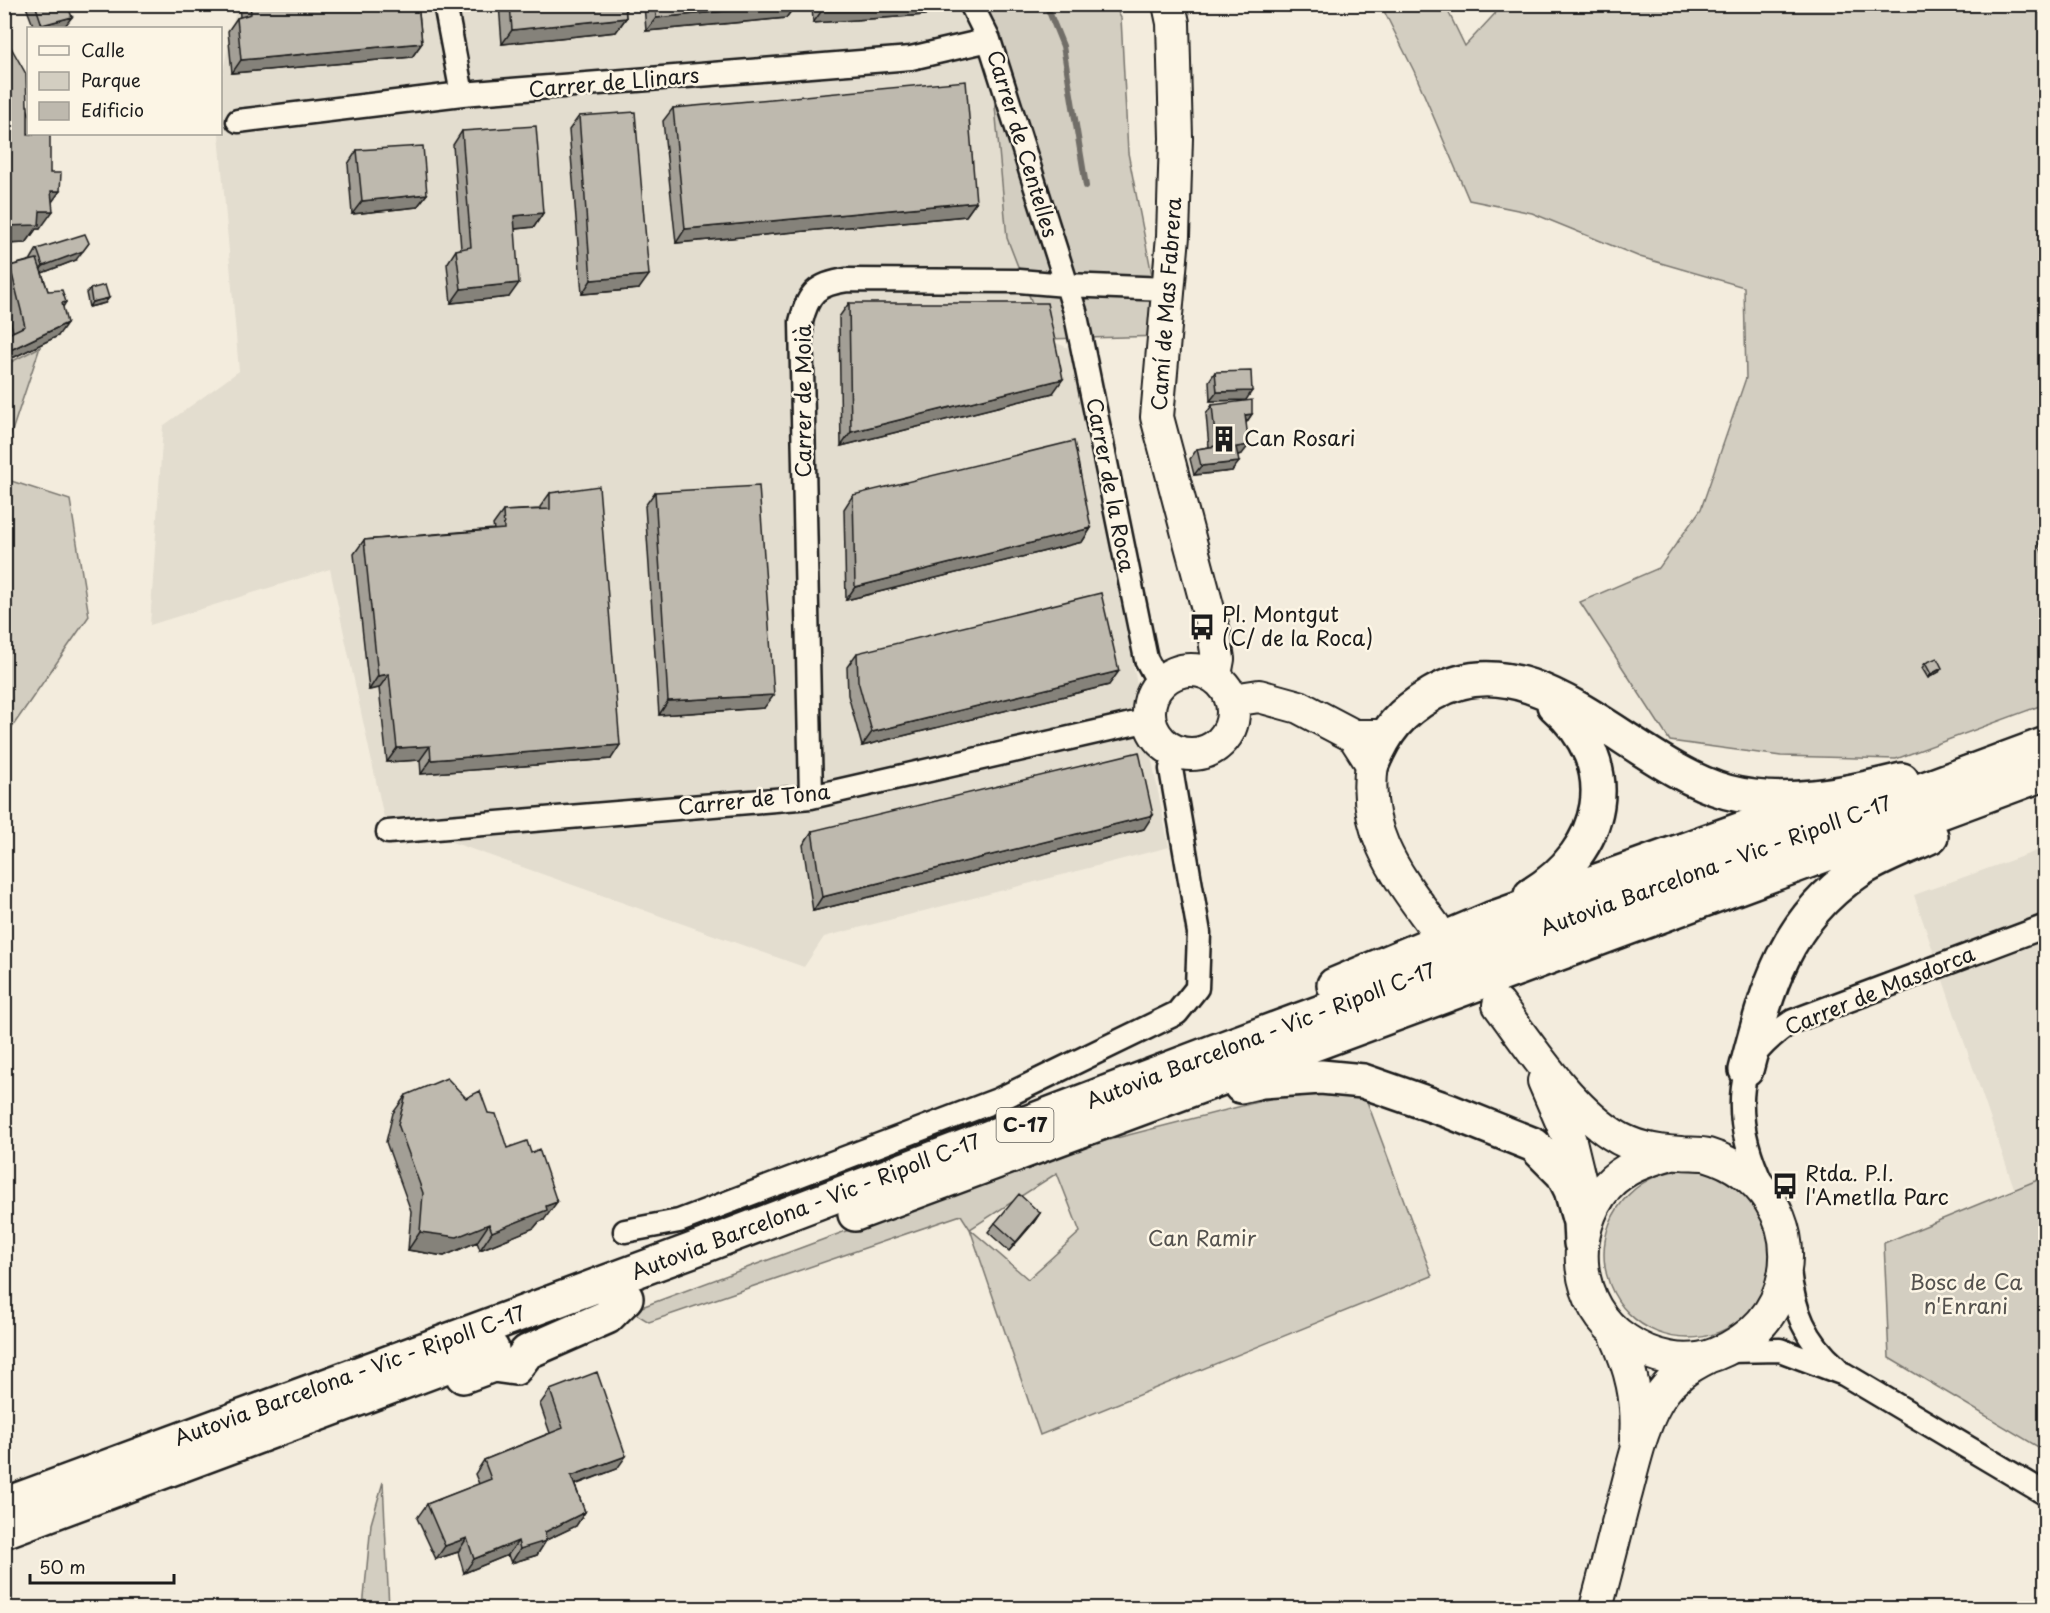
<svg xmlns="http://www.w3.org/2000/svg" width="2050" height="1613" font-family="'Playpen Sans',sans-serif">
  <rect width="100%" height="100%" fill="#f3ecdd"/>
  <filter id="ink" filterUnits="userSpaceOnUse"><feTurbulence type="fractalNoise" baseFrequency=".0167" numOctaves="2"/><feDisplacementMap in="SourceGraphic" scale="12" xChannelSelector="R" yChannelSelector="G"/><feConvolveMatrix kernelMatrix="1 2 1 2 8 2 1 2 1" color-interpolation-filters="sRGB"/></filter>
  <g filter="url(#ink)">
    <path fill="#e3ddcf" d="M 237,5 L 971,5 L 989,40 L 1046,339 L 1071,349 L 1169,847 L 824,937 L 804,967 L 384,818 L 330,569 L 150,625 L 163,426 L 239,371 L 219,134 L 221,80 Z
      M 2045,848 L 2045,1177 L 2014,1188 L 1914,895 Z"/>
    <path fill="#d3cec1" stroke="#78756e" stroke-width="1.5" fill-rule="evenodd" d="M 954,5 L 1114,5 L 1121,18 L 1128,153 L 1164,336 L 1046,339 L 1007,238 L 989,40 Z
      M 1381,5 L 1445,5 L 1465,46 L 1503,5 L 2045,5 L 2045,704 L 1896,759 L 1781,756 L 1670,741 L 1580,602 L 1659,568 L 1701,509 L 1746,378 L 1744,287 L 1640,257 L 1532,213 L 1469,200 L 1414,71 Z
      M 40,347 L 5,452 L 5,365 Z
      M 5,479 L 70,500 L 89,616 L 10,730 L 5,731 Z
      M 1308,1089 L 1365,1096 L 1432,1276 L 1040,1435 L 970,1229 L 961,1215 L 649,1322 L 631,1311 L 1050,1155 ZM 1057,1173 L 1080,1232 L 1028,1279 L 970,1229 Z
      M1604 1254a84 84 0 1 1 168 0a84 84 0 1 1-168 0Z
      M 2045,1177 L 2046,1177 L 2045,1451 L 1889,1358 L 1884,1243 Z
      M 383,1482 L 389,1608 L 363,1608 L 371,1524 Z"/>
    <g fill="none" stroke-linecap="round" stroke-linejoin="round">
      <path stroke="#716e68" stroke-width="6" d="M 1046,4 L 1063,46 L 1086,186"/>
      <g stroke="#1c1c1c" stroke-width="27">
        <path id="street" d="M 445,4 L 462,94
          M 971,4 L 989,40 L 1075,311 L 1146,659 L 1159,683
          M 238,121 L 462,94 L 911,58 L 989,40
          M 811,797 L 801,322 C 808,293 817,284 847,280 L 1019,281 L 1066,285 L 1167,289
          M 388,832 L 811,797 L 1149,720
          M 1763,1186 C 1746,1151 1736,1110 1746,1072 C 1751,1052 1776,1032 1793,1021 L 2046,926
          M 625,1231 L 679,1221 L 1000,1099 L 1177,1013 L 1197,988 L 1199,933 L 1171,769 L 1176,752
          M 1789,1270 C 1793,1309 1806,1341 1836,1367
          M 1728,1351 L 1780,1350 L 1844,1374 L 2046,1494"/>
      </g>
      <g stroke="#1c1c1c" stroke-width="36">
        <path id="secondary" d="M 1169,4 L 1173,23 L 1176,138 L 1173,236 L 1157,417 L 1214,632 L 1218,659 L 1215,675
          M1149 712a42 42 0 1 1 84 0a42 42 0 1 1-84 0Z
          M 1233,700 L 1259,696 L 1299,707 L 1354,736 L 1376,736
          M 1354,736 L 1372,764 C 1362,832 1397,875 1434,926
          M 1499,1005 C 1531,1048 1567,1104 1612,1134 C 1633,1148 1656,1152 1681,1153 C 1689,1154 1700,1153 1708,1155 C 1761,1171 1795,1221 1784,1276 C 1777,1314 1752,1339 1716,1354 C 1686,1366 1652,1358 1626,1340 C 1574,1306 1568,1232 1607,1186 C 1624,1167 1648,1160 1671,1153
          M 1544,1081 L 1570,1141 L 1586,1207
          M 1615,1333 C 1631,1368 1639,1400 1636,1439
          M 1596,1608 C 1606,1571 1615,1534 1625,1496 C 1634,1463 1642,1421 1663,1392 C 1675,1376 1688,1367 1706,1358"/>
      </g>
      <g stroke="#1c1c1c" stroke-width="38">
        <path id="highway" d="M 1372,764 C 1386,730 1400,713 1432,694 C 1534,634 1632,767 1727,792 C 1783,807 1846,794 1902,780
          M 1531,895 C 1605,850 1625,766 1554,705
          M 1334,985 L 1491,919 L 1767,820 L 1825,796
          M 1746,1070 C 1767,990 1784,921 1857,872 C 1879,857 1906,848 1931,836
          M 1241,1086 L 1262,1081 L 1321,1077 L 1363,1081 L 1449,1111 L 1534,1145 L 1563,1174 L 1571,1190 L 1580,1222 L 1581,1243
          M 855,1214 L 2046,773
          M 463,1376 L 493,1365 L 515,1368 L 527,1352 L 607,1317 L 626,1298
          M 4,1505 L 690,1251 L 1213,1052 L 2046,744
          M 4,1531 L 492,1349"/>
      </g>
      <use href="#street" stroke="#fcf5e5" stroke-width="22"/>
      <use href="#secondary" stroke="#fcf5e5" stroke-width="32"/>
      <use href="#highway" stroke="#fcf5e5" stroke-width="33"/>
    </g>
    <path fill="#a39f96" stroke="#1c1c1c" stroke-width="1.5" d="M 25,4 L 67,4 L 65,26 L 56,28 L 34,28 Z
      M 239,4 L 418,4 L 422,43 L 412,57 L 232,73 L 228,31 L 237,18 L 240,17 Z
      M 499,4 L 625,4 L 626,18 L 616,32 L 502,44 Z
      M 644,4 L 796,4 L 786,18 L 646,31 Z
      M 812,4 L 932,4 L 925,15 L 813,23 Z
      M 4,35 L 27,106 L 50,173 L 52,202 L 40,229 L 36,229 L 26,243 L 4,244 Z
      M 673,108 L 976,202 L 966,216 L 676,243 L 663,121 Z
      M 579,116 L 639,289 L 582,294 L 569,130 Z
      M 462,131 L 543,213 L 534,227 L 515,229 L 509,297 L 451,303 L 447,264 L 456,250 L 461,249 L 453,145 Z
      M 357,150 L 427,194 L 417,207 L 352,214 L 348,164 Z
      M 37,249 L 76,260 L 42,273 L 48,291 L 66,302 L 63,307 L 58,336 L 4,362 L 4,336 L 13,332 L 4,295 L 4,274 L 10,266 L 31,260 L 31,259 Z
      M 90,289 L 105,303 L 89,307 L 86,293 Z
      M 849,303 L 1053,393 L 841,446 L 839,317 Z
      M 1215,372 L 1246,400 L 1210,401 L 1209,381 Z
      M 1212,405 L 1252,414 L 1246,423 L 1242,454 L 1238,455 L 1232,471 L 1194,475 L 1190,459 L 1197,449 L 1209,447 L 1206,414 Z
      M 655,492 L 764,708 L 659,715 L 645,506 Z
      M 550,493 L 611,759 L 421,774 L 420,760 L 387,762 L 379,688 L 369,690 L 354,554 L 364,540 L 494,529 L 493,525 L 503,511 L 540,509 L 540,507 Z
      M 853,495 L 1091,528 L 1082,542 L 846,600 L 844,509 Z
      M 2045,535 L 2046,535 L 2046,562 L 2039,544 Z
      M 857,653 L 1109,685 L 862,746 L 848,695 L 847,667 Z
      M 1925,663 L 1939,672 L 1928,678 L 1922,668 Z
      M 1144,829 L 813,911 L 803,845 L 812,831 Z
      M 406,1095 L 466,1098 L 488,1113 L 544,1220 L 539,1222 L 534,1228 L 480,1250 L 477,1242 L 444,1256 L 408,1250 L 411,1211 L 386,1142 L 393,1113 Z
      M 1040,1213 L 1034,1222 L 1009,1251 L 988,1232 L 995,1223 Z
      M 550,1390 L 617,1469 L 575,1485 L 585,1512 L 576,1526 L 546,1540 L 537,1555 L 511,1563 L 508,1555 L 464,1573 L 458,1552 L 436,1559 L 417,1518 L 427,1504 L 479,1484 L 475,1474 L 484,1460 L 550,1433 L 540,1404 Z"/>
    <path fill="#85827a" stroke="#1c1c1c" stroke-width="1.5" d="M 796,4 L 786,18 L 646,31 L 656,18 Z
      M 888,4 L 932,4 L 925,15 L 813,23 L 823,9 Z
      M 72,17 L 65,26 L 56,28 L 40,28 L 42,25 Z
      M 626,18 L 616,32 L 502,44 L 512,30 Z
      M 422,43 L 412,57 L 232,73 L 241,60 Z
      M 51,191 L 60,191 L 47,209 Z
      M 427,194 L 417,207 L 352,214 L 362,201 Z
      M 976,202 L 966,216 L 676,243 L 685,229 Z
      M 40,211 L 53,211 L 40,229 L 36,229 L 26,243 L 4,244 L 4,226 Z
      M 543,213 L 534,227 L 504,230 L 514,216 Z
      M 89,243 L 76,260 L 37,275 L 43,266 Z
      M 649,275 L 639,289 L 582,294 L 591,280 Z
      M 519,283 L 509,297 L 451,303 L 461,289 Z
      M 109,298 L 105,303 L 89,307 L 92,302 Z
      M 67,323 L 58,336 L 4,362 L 4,353 Z
      M 1063,379 L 1053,393 L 841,446 L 851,432 Z
      M 1252,391 L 1246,400 L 1210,401 L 1217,392 Z
      M 1252,414 L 1246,423 L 1245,415 Z
      M 1249,445 L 1242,454 L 1230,456 L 1236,447 Z
      M 1239,462 L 1232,471 L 1194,475 L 1201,466 Z
      M 1091,528 L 1082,542 L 846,600 L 855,587 Z
      M 1942,668 L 1939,672 L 1928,678 L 1931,674 Z
      M 1119,671 L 1109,685 L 862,746 L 872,732 Z
      M 389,674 L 379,688 L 369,690 L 378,676 Z
      M 774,695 L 764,708 L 659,715 L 668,701 Z
      M 620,745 L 611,759 L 421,774 L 431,760 Z
      M 430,746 L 420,760 L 387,762 L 397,748 Z
      M 1153,815 L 1144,829 L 813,911 L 822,897 Z
      M 557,1202 L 544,1220 L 539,1222 L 534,1228 L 480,1250 L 492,1232 L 546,1206 Z
      M 1040,1213 L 1034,1222 L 1009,1251 L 1016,1242 Z
      M 489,1224 L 477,1242 L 444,1256 L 408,1250 L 420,1232 Z
      M 626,1456 L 617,1469 L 562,1489 L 571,1476 Z
      M 585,1512 L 576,1526 L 540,1543 L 546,1541 L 537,1555 L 511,1563 L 520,1549 L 545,1532 Z
      M 467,1538 L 458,1552 L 436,1559 L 445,1546 Z
      M 518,1541 L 508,1555 L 464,1573 L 474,1559 Z"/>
    <path fill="#beb9ae" stroke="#1c1c1c" stroke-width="1.5" d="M 35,4 L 67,4 L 72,17 L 42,25 Z
      M 250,4 L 418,4 L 422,43 L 241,60 L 237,18 L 251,14 Z
      M 510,4 L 625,4 L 626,18 L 512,30 Z
      M 655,4 L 793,4 L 656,18 Z
      M 823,4 L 888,4 L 823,9 Z
      M 4,35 L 26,74 L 27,106 L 28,106 L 28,134 L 50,134 L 50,173 L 61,173 L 60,191 L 51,191 L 53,211 L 40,211 L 39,225 L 4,226 L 4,80 L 10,80 L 4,69 Z
      M 966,81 L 976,202 L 685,229 L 673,108 Z
      M 635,112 L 649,275 L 591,280 L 579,116 Z
      M 536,126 L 543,213 L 514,216 L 519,283 L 461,289 L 456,250 L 471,247 L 462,131 Z
      M 423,146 L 427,194 L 362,201 L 357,150 Z
      M 85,234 L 89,243 L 83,251 L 43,266 L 37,249 Z
      M 37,259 L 48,291 L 62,290 L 66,302 L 62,303 L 67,323 L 4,353 L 4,336 L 25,326 L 10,266 Z
      M 105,285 L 109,298 L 92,302 L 90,289 Z
      M 849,303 L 1047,303 L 1063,379 L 851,432 Z
      M 4,312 L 9,329 L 4,331 Z
      M 1251,371 L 1252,391 L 1217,392 L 1215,372 Z
      M 1252,400 L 1252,414 L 1245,415 L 1249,445 L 1236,447 L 1239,462 L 1201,466 L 1197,449 L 1216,446 L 1212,405 Z
      M 1074,441 L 1091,528 L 855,587 L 853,495 Z
      M 599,486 L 620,745 L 431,760 L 430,746 L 397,748 L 389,674 L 378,676 L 364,540 L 504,529 L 503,511 L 550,509 L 550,493 Z
      M 759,486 L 774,695 L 668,701 L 655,492 Z
      M 1101,593 L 1119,671 L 872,732 L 858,681 L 857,653 Z
      M 1937,658 L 1942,668 L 1931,674 L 1925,663 Z
      M 1139,752 L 1153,815 L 822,897 L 812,831 Z
      M 447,1078 L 466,1098 L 480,1091 L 488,1113 L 496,1114 L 507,1148 L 527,1141 L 531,1153 L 539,1149 L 557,1202 L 546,1206 L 547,1210 L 492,1232 L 489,1224 L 457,1237 L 420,1232 L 423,1193 L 398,1124 L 406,1095 Z
      M 1019,1194 L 1040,1213 L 1016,1242 L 995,1223 Z
      M 597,1372 L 626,1456 L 571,1476 L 585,1512 L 545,1532 L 546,1541 L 520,1549 L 518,1541 L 474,1559 L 467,1538 L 445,1546 L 427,1504 L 491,1479 L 484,1460 L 563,1428 L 550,1390 Z"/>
  </g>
  <defs>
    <g id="building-bare" transform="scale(2.07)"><path d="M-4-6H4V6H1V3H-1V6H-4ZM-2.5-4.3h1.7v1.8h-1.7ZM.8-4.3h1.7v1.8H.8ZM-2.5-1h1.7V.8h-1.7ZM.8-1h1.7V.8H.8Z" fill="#1c1c1c" stroke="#fcf5e5" stroke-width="2.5" paint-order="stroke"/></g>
    <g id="bus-bare" transform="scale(2.07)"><path d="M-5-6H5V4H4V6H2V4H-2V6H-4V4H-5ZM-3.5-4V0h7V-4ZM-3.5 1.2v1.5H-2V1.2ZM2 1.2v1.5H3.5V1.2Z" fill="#1c1c1c" stroke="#fcf5e5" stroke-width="2.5" paint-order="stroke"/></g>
  </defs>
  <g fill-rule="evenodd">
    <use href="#building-bare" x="1224" y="439"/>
    <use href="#bus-bare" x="1202" y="627"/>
    <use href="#bus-bare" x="1785" y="1186"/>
  </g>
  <g text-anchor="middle" stroke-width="5" stroke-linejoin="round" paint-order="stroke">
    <rect fill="#fcf5e5" stroke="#5f5d58" stroke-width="1.5" x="996.5" y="1108" width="57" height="34" rx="4.5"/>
    <g font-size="20" font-weight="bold" fill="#1c1c1c">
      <text x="1025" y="1132">C-17</text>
    </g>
    <g font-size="21" fill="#1c1c1c" stroke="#fcf5e5">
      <text transform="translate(614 83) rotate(-5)" y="7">Carrer de Llinars</text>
      <text transform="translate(1022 144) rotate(73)" y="7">Carrer de Centelles</text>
      <text transform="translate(1167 304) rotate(-86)" y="7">Camí de Mas Fabrera</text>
      <text transform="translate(804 401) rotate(-90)" y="7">Carrer de Moià</text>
      <text transform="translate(1110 485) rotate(79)" y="7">Carrer de la Roca</text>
      <text transform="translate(754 800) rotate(-6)" y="7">Carrer de Tona</text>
      <text transform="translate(1716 866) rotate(-20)" y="7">Autovia Barcelona - Vic - Ripoll C-17</text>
      <text transform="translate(1880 991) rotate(-22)" y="7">Carrer de Masdorca</text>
      <text transform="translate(1261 1036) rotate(-21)" y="7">Autovia Barcelona - Vic - Ripoll C-17</text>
      <text transform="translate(806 1207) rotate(-21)" y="7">Autovia Barcelona - Vic - Ripoll C-17</text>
      <text transform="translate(350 1376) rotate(-20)" y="7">Autovia Barcelona - Vic - Ripoll C-17</text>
    </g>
    <g font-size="21" fill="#1c1c1c" stroke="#fcf5e5" text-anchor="start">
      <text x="1244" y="446">Can Rosari</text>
      <text x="1222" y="622">Pl. Montgut<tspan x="1222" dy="24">(C/ de la Roca)</tspan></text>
      <text x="1805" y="1181">Rtda. P.I.<tspan x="1805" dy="24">l'Ametlla Parc</tspan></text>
    </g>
    <g font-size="21" fill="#53514e" stroke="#fcf5e5">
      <text x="1202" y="1246">Can Ramir</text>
      <text x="1966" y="1290">Bosc de Ca<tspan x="1966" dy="24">n'Enrani</tspan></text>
    </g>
  </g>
  <rect width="2050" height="1613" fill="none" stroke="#fcf5e5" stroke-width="24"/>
  <rect x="12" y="12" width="2026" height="1589" fill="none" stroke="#1c1c1c" stroke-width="2" filter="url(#ink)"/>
  <rect x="27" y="27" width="195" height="108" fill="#fcf5e5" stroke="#a29e95" stroke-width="1.5"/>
  <rect x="39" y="46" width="30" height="9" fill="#fcf5e5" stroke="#a29e95" stroke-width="1.5"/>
  <text x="81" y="57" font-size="18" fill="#1c1c1c">Calle</text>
  <rect x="39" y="72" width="30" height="18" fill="#d3cec1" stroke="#a29e95" stroke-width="1.5"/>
  <text x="81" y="87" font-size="18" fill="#1c1c1c">Parque</text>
  <rect x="39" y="102" width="30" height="18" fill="#beb9ae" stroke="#a29e95" stroke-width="1.5"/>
  <text x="81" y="117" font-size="18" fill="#1c1c1c">Edificio</text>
  <path d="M30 1574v9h144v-9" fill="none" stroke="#1c1c1c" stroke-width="3"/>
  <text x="39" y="1574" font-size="18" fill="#1c1c1c" stroke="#fcf5e5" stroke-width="4.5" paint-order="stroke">50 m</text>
</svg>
